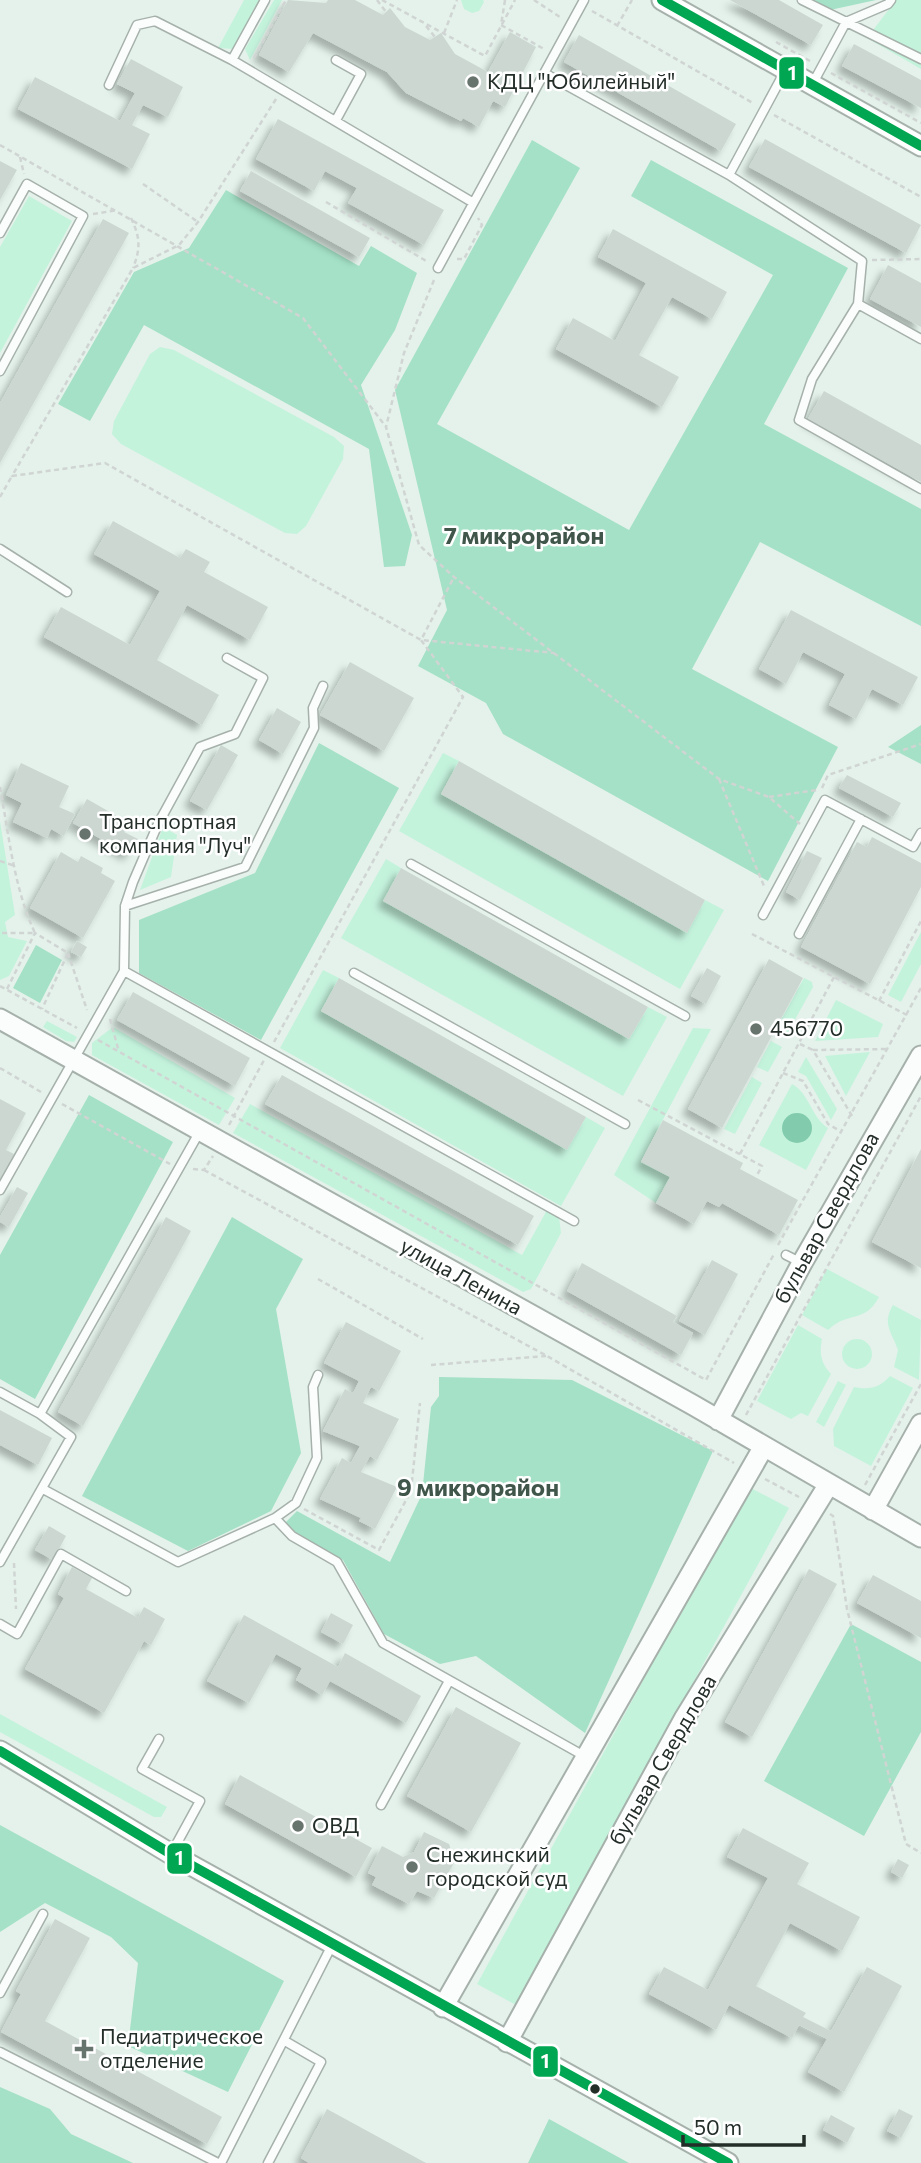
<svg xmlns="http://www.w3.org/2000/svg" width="921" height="2163" font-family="Commissioner,sans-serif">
  <defs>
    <filter id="shadow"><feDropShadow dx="-6" dy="6" stdDeviation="3.5" flood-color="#0004"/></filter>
  </defs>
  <rect width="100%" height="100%" fill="#e4f2eb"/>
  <path fill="#c4f3dc" d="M 244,0 L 260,0 L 234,49 L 218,48 Z
    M 274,0 L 282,0 L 250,60 L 245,49 Z
    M 461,0 L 483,0 L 484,2 L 479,11 L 472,13 L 464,9 Z
    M 896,0 L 921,0 L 921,69 L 867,38 Z
    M 29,196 L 72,221 L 0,353 L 0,247 Z
    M 160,347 L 174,350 L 334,437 L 344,446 L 343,459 L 306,526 L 297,534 L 285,533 L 121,444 L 112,434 L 114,421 L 150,354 Z
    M 443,753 L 459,761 L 441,794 L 687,932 L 705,900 L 724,910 L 680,989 L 399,831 Z
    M 0,821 L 15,915 L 5,922 L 8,937 L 27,941 L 9,976 L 0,980 Z
    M 163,827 L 177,835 L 171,877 L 140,890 Z
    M 386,859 L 401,868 L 384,901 L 629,1039 L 648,1007 L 667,1017 L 623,1096 L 341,938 Z
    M 921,932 L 921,964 L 901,1002 L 888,995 Z
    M 323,970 L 339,978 L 321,1011 L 567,1149 L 586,1117 L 605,1128 L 561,1206 L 280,1048 Z
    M 804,978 L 812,982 L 813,987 L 787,1034 L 776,1029 Z
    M 836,1000 L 883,1024 L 878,1037 L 815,1041 Z
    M 47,1021 L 77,1037 L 74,1042 L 66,1041 L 43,1027 Z
    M 113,1027 L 235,1098 L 219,1125 L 92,1055 L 92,1043 Z
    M 693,1028 L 711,1029 L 641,1161 L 670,1177 L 656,1203 L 614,1175 Z
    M 771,1041 L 782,1047 L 768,1072 L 757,1067 Z
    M 870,1052 L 846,1096 L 825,1056 Z
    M 806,1057 L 837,1109 L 831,1120 L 806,1076 L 798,1072 Z
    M 752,1077 L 762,1083 L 735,1134 L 724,1129 Z
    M 792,1084 C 810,1094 811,1117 828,1128 L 806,1170 L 759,1145 Z
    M 250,1104 L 522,1255 L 547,1210 L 559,1217 L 561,1233 L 531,1289 L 523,1292 L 233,1133 Z
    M 827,1269 L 879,1297 C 865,1324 849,1310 828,1330 L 802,1315 Z
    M 893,1305 L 921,1320 L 919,1380 L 894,1367 L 898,1350 C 891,1331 882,1324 893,1305 Z
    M 798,1325 L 822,1339 C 819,1354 821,1363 831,1374 L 808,1416 L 801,1413 L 791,1419 L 757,1401 Z
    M842 1354a15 15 0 1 1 30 0a15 15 0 1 1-30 0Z
    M 890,1376 L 913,1388 L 871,1466 L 834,1446 L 833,1429 L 854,1387 C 870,1390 879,1388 890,1376 Z
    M 838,1381 L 846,1385 L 824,1427 L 816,1422 Z
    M 749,1487 L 789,1508 L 516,2005 L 477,1984 Z
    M 0,1714 L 167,1807 L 161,1817 L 154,1817 L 0,1732 Z"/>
  <path fill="#a4e1c6" d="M 813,0 L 876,0 L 830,10 Z
    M 532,140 L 580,168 L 437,424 L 629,530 L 773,275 L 631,196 L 651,160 L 848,268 L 764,424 L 921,509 L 921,626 L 760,542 L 692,669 L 838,747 L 768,881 L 503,734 L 486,703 L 418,666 L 447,610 L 395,390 Z
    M 226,190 L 359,266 L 371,246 L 417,273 L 395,330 L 361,385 L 412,535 L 405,566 L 384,567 L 369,449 L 144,325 L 90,421 L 58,404 L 134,272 L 189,248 Z
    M 921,725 L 921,764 L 888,747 Z
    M 319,743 L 399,788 L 261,1040 L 139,973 L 139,920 L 255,873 Z
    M 36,945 L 62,960 L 40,1003 L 13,988 Z
    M 89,1095 L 173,1142 L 35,1399 L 0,1379 L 0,1255 Z
    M 232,1217 L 303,1259 L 276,1309 L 301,1453 L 271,1511 L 188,1551 L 82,1496 Z
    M 439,1377 L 572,1380 L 713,1451 L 585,1733 L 476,1656 L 440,1664 L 384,1634 L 343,1560 L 302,1539 L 285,1523 L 297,1511 L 390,1562 L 422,1494 L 431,1407 L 439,1396 Z
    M 851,1624 L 921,1662 L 921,1732 L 864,1836 L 764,1781 Z
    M 0,1825 L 284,1981 L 228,2092 L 128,2046 L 138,1963 L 111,1937 L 45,1903 L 0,1932 Z
    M 0,2087 L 50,2109 L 71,2134 L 133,2163 L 0,2163 Z
    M 549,2119 L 629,2163 L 528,2163 Z"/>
  <path fill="#82ccad" d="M782 1128a15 15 0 1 1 30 0a15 15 0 1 1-30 0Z"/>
  <path fill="#ccd7d2" filter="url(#shadow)" d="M 288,0 L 326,3 L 328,0 L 355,0 L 383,15 L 390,8 L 405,27 L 430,40 L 441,33 L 455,54 L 488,72 L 510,32 L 536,47 L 505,107 L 493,101 L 479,127 L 463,118 L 461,121 L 406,93 L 387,72 L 313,33 L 289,72 L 259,55 Z
    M 730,0 L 779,0 L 823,25 L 811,45 Z
    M 579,35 L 736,124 L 721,151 L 564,62 Z
    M 854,44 L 921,80 L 921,108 L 842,66 Z
    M 131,59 L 183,87 L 168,117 L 143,105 L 132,125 L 150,134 L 132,169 L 18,109 L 35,77 L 120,121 L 135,93 L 117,84 Z
    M 278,119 L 444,210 L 424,245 L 348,203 L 357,188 L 325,171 L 314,191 L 256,159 Z
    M 765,139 L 921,225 L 906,253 L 749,167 Z
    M 0,161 L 17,170 L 0,200 Z
    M 251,171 L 370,238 L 359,257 L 240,191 Z
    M 103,219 L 129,233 L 0,463 L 0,403 Z
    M 613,229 L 727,292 L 712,319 L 672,297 L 639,355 L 679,377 L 662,407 L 556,349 L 573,318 L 615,341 L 646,283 L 598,257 Z
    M 888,265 L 921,283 L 921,327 L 870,299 Z
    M 824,391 L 921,445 L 921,482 L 808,419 Z
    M 113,521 L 180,558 L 186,549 L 210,562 L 204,572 L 268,607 L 250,640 L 187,605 L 157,660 L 219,695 L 202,725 L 44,637 L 61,607 L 130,645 L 160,591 L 94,554 Z
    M 791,610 L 918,677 L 903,705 L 872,689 L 856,719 L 829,705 L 845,674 L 803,652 L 786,684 L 759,669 Z
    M 350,662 L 414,698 L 384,751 L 320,715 Z
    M 277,708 L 301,722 L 283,754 L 259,740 Z
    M 221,745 L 238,755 L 207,810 L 190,801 Z
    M 459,761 L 705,900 L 687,933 L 441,794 Z
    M 21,763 L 69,786 L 59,807 L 75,814 L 64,836 L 51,829 L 47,838 L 13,822 L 22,803 L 6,795 Z
    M 847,775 L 901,803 L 893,817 L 839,788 Z
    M 87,799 L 129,823 L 124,832 L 138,839 L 129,855 L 73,823 Z
    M 872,837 L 921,863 L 921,887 L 870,984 L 801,947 L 857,842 L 867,847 Z
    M 807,851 L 822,858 L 800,900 L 786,892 Z
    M 61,852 L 78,862 L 81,856 L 103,868 L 101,873 L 115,881 L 83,938 L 30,908 Z
    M 401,868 L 648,1007 L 629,1039 L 383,901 Z
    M 77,941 L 87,947 L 81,957 L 71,952 Z
    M 769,959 L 803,978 L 722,1128 L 688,1109 Z
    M 707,968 L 721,976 L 706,1004 L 691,996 Z
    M 339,978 L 586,1117 L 567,1150 L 321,1011 Z
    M 133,992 L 250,1058 L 235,1086 L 117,1020 Z
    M 282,1075 L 534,1216 L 518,1245 L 265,1104 Z
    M 0,1099 L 26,1113 L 6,1150 L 14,1154 L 0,1179 Z
    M 663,1120 L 743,1163 L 740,1169 L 798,1200 L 779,1235 L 722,1203 L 719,1207 L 707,1201 L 694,1224 L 656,1203 L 670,1177 L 641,1162 Z
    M 921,1149 L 921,1268 L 872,1242 Z
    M 17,1187 L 28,1193 L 9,1227 L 0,1222 L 0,1217 Z
    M 166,1217 L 191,1231 L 83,1426 L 58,1412 Z
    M 712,1260 L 738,1274 L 705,1335 L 679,1321 Z
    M 582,1263 L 677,1316 L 673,1322 L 693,1333 L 681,1355 L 567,1291 Z
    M 346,1322 L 401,1351 L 379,1391 L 371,1387 L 363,1403 L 399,1419 L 377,1460 L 370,1456 L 361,1472 L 397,1487 L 375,1529 L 359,1521 L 361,1518 L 320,1499 L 342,1458 L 351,1463 L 360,1446 L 323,1431 L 345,1389 L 353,1393 L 359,1381 L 324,1363 Z
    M 0,1410 L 52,1438 L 38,1465 L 0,1445 Z
    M 49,1526 L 66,1536 L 53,1560 L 35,1550 Z
    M 72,1567 L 92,1578 L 86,1589 L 138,1618 L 144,1607 L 165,1619 L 151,1645 L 144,1641 L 104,1713 L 25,1669 L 64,1598 L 58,1594 Z
    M 809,1569 L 837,1584 L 752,1737 L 725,1722 Z
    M 873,1575 L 921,1601 L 921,1638 L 857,1603 Z
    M 331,1613 L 353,1625 L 343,1644 L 321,1632 Z
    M 244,1615 L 338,1667 L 345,1653 L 421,1696 L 406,1723 L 330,1681 L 322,1695 L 296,1680 L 302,1668 L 276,1654 L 249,1703 L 207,1681 Z
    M 456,1707 L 521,1743 L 471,1832 L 407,1796 Z
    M 240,1775 L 372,1848 L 356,1877 L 225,1804 Z
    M 743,1828 L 809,1863 L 797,1884 L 860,1917 L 842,1951 L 790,1923 L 756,1986 L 806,2013 L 803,2017 L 831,2031 L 867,1967 L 902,1986 L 844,2092 L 808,2072 L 827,2039 L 799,2025 L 792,2038 L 729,2005 L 716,2030 L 649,1994 L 664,1967 L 708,1990 L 768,1878 L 727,1857 Z
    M 424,1832 L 449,1844 L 455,1861 L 434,1898 L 417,1891 L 409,1904 L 372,1885 L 376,1877 L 368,1873 L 382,1846 L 403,1857 L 414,1852 Z
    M 898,1859 L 909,1865 L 902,1878 L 891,1872 Z
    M 55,1919 L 90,1938 L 45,2021 L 222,2117 L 207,2144 L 1,2032 L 21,1994 L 16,1991 Z
    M 327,2109 L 426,2163 L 309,2163 L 301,2158 Z
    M 899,2109 L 913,2116 L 901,2138 L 887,2131 Z
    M 831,2115 L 855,2128 L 847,2143 L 823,2130 Z"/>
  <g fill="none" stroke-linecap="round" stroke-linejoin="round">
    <g stroke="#a6b1ab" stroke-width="11">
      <path id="service" d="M 265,0 L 232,60 L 472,202
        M 802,0 L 921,59
        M 785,71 L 729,175 L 862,261 L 858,304 L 812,379 L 799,420 L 921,489
        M 546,74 L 729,175
        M 813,83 L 846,22 L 888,4 L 891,0
        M 109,85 L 137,25 L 155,21 L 232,60
        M 336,120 L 361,74 L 336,60
        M 0,233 L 27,184 L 83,216 L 0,371
        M 438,268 L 584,0
        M 858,304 L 921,339
        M 0,549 L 67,592
        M 411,864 L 685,1016
        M 125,906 L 245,867 L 314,728 L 313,708 L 323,686
        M 763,915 L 825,800 L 913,847 L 921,833
        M 799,934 L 861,819
        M 124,971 L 574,1221
        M 354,973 L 625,1124
        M 0,1190 L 124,971 L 125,906 L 133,882 L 158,824 L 200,747 L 235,734 L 263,678 L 227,658
        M 786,1255 L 802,1263
        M 0,1392 L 40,1414 L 71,1437 L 0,1562
        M 40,1414 L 200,1131
        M 43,1489 L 178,1562 L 275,1518 L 296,1503 L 317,1458 L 313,1387 L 318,1375
        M 275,1518 L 292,1536 L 337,1562 L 383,1643 L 586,1757
        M 0,1624 L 17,1634 L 61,1554 L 126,1591
        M 159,1739 L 142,1769 L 200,1801 L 171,1854
        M 381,1805 L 449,1681
        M 0,1993 L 43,1914
        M 0,2052 L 218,2163
        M 221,2163 L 332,1945
        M 268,2163 L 321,2062 L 285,2041"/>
    </g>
    <g stroke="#a6b1ab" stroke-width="23">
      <path id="tertiary" d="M 662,0 L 921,146
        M 0,1019 L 693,1405 L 921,1537
        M 718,1420 L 802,1263 L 921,1056
        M 873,1510 L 921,1424
        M 0,1751 L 171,1854 L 728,2163
        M 443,2007 L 763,1448
        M 507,2042 L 684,1719 L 829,1484"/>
    </g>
    <path stroke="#d0d5d3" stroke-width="2.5" stroke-dasharray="5 3.5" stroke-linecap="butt" d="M 377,0 L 386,12
      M 382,0 L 485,56 L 515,0
      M 505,0 L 501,25 L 544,49
      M 534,0 L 560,17
      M 592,11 L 753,103
      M 426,26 L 435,37
      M 617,26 L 632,0
      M 444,33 L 457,0
      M 776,42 L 810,61
      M 254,58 L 286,0
      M 831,73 L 921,123
      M 276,99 L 198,222 L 179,245 L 133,268 L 12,476 L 105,463 L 421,640 L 554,653
      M 774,115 L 921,197
      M 0,145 L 303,318 L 386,427
      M 20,157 L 24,174
      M 143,184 L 198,222
      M 326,202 L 428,262
      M 93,214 L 118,210
      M 131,218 C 140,237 141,248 133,268
      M 457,259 L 464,259 L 482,225 L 478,218
      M 872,260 L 921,259
      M 434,280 L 404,353 L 386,427 L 419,545 L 454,577 L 719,779 L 769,797 L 800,824
      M 0,497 L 12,476
      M 719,779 L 764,886
      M 0,787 C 9,836 14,888 35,933 L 0,933
      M 822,788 L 828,775 L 921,744
      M 769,797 L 817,790
      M 0,861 L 15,866
      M 752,934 L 907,1015
      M 68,953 L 87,1010
      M 0,986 L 77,1028
      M 7,989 L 35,933 L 68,953 L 42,1009
      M 879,1001 L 921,921
      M 110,1019 L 119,1052
      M 98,1040 L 706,1380 L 774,1254
      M 274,1042 L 463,697 L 421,640 L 454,577
      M 800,1044 L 813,1050
      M 0,1068 L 41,1092
      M 783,1073 L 803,1081 L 828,1124 L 842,1132
      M 638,1100 L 762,1166 L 756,1177
      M 62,1104 L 170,1164
      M 852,1116 L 813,1050 L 889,1049
      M 229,1125 L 264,1060
      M 740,1154 L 834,977
      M 193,1169 L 204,1170 L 213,1156
      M 204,1170 L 547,1356 L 734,1463
      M 778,1245 L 921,988
      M 318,1279 L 423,1339
      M 431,1365 L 546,1356
      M 746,1415 L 921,1096
      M 765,1479 L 799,1497
      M 865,1485 L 921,1384
      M 304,1509 L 379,1550 L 411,1491 L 420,1403
      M 830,1514 L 833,1516 L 847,1609 L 906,1844 L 921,1853
      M 14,1563 L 16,1609"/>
    <use href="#service" stroke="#fbfdfc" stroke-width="8"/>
    <use href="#tertiary" stroke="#fbfdfc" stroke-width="19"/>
    <g stroke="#fff" stroke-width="16">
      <path id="bus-1" d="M 662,0 L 921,146
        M 0,1751 L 171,1854 L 728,2163"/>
    </g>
    <use href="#bus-1" stroke="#00a651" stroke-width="10"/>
  </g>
  <g fill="#67736d" stroke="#fff" stroke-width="2.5">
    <circle cx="473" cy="82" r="7"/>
    <circle cx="85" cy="834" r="7"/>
    <circle cx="756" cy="1029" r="7"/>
    <circle cx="298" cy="1826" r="7"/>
    <circle cx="412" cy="1867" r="7"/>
    <path d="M80.5 2038.5h7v7h7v7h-7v7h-7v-7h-7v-7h7z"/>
  </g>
  <circle fill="#242e29" stroke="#fff" stroke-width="2.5" cx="595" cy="2089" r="6"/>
  <g text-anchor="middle" stroke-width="5" stroke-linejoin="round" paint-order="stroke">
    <g font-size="21" fill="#242e29" stroke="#fff" text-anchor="start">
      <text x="487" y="89">КДЦ "Юбилейный"</text>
      <text x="99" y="829">Транспортная<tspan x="99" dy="24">компания "Луч"</tspan></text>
      <text x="770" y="1036">456770</text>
      <text x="312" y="1833">ОВД</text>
      <text x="426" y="1862">Снежинский<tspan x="426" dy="24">городской суд</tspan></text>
      <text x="100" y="2044">Педиатрическое<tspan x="100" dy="24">отделение</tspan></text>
    </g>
    <g font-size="21" fill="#242e29" stroke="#fff">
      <text transform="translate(827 1218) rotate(-61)" y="7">бульвар Свердлова</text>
      <text transform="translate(461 1277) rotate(29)" y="7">улица Ленина</text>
      <text transform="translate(663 1760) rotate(-60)" y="7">бульвар Свердлова</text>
    </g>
    <g font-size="24" font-weight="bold" fill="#40564b" stroke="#fff">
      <text x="524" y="544">7 микрорайон</text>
      <text x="478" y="1496">9 микрорайон</text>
    </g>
  </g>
  <g stroke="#fff" stroke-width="2.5">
    <rect x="778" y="56" width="27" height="34" rx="7" fill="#00a651"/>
    <rect x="166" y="1842" width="27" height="33" rx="7" fill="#00a651"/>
    <rect x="532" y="2045" width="27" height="33" rx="7" fill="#00a651"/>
  </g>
  <g font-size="19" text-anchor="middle" font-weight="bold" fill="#fff">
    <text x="792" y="80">1</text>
    <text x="179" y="1865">1</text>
    <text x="545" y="2068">1</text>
  </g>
  <path d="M683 2135v10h121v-10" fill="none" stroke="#242e29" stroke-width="3.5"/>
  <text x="694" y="2135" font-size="21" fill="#242e29" stroke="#ffffff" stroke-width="5" paint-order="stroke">50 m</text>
</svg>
